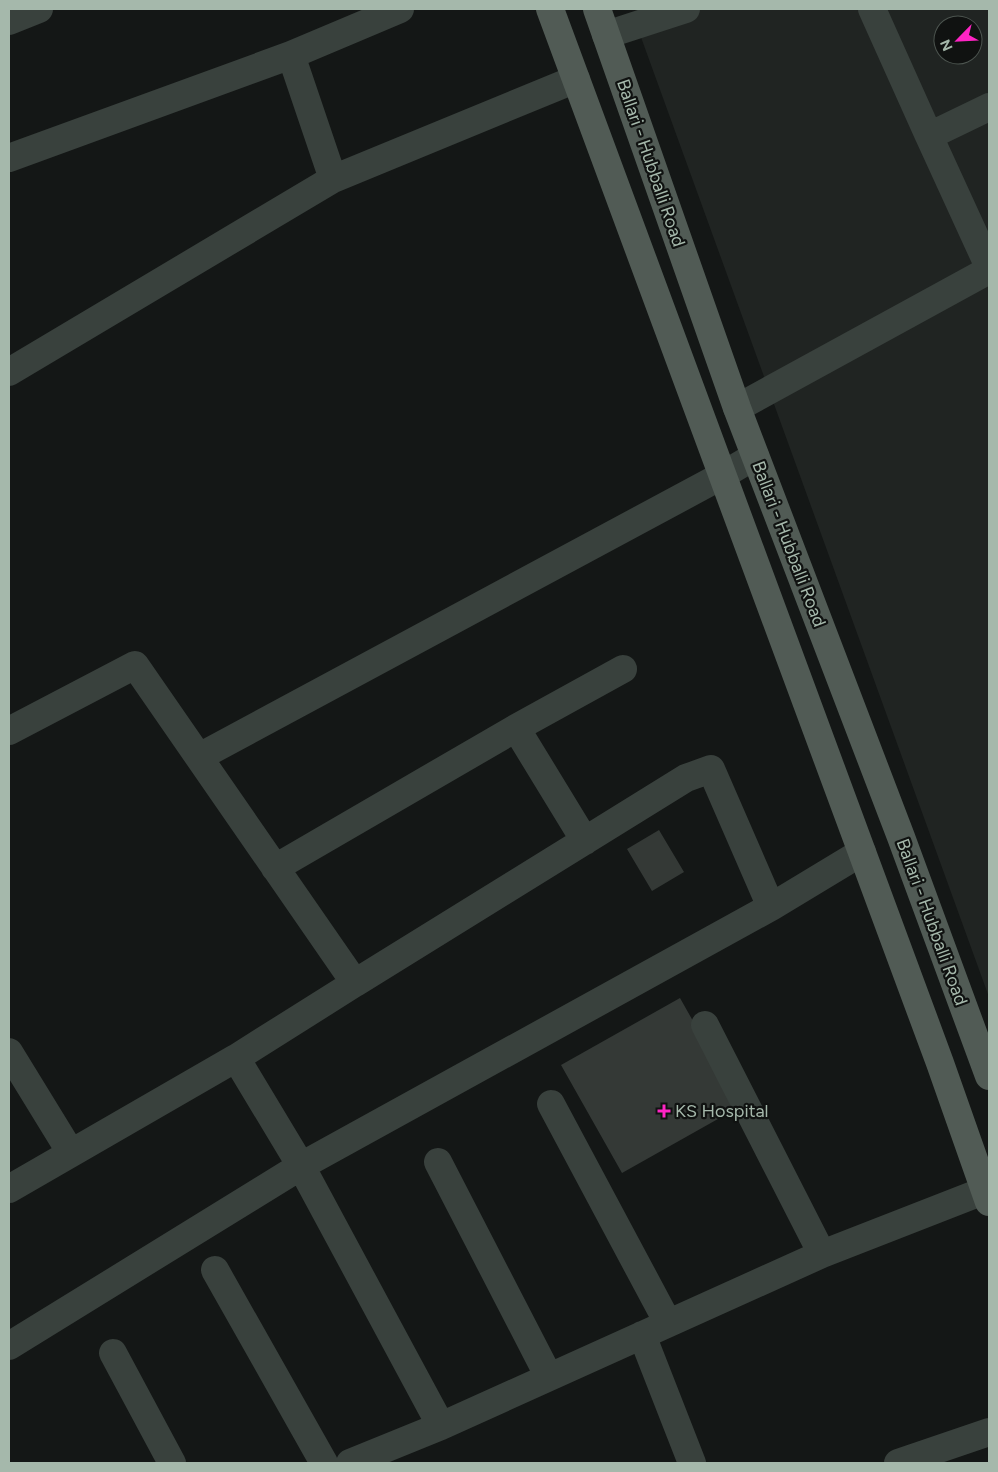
<svg xmlns="http://www.w3.org/2000/svg" width="998" height="1472" font-family="Figtree,sans-serif">
  <rect width="100%" height="100%" fill="#141716"/>
  <path fill="#202422" fill-rule="evenodd" d="M 697,9 L 989,9 L 989,997 L 638,29 ZM 943,25 L 973,25 L 973,55 L 943,55 Z"/>
  <path fill="#343936" d="M 659,830 L 684,872 L 652,891 L 627,849 Z
    M 680,998 L 741,1106 L 622,1173 L 561,1065 Z"/>
  <g fill="none" stroke-linecap="round" stroke-linejoin="round">
    <path stroke="#39413d" stroke-width="28" d="M 872,9 L 929,136
      M 9,21 L 39,9
      M 606,35 L 686,9
      M 291,55 L 333,179
      M 989,107 L 929,136 L 989,267
      M 9,158 L 291,55 L 400,9
      M 9,372 L 333,179 L 576,79
      M 737,408 L 989,270
      M 516,728 L 585,841
      M 9,731 L 135,665 L 355,983 L 236,1058
      M 199,757 L 723,475 L 755,456
      M 275,868 L 516,728 L 623,669
      M 355,983 L 686,778 L 711,769 L 771,907
      M 705,1025 L 822,1254
      M 9,1052 L 71,1153
      M 551,1104 L 668,1323
      M 438,1162 L 549,1377
      M 9,1189 L 236,1058 L 301,1166 L 441,1426
      M 215,1270 L 324,1463
      M 642,1335 L 692,1463
      M 9,1346 L 301,1166 L 771,907 L 862,852
      M 113,1353 L 172,1463
      M 350,1463 L 441,1426 L 822,1254 L 986,1190
      M 898,1463 L 989,1432"/>
    <path stroke="#515b55" stroke-width="28" d="M 550,9 L 940,1063 L 989,1202
      M 597,9 L 737,408 L 901,837 L 989,1076"/>
  </g>
  <path fill="#ff24c4" stroke="#101211" stroke-width="2" d="M661.5 1103.5h5v5h5v5h-5v5h-5v-5h-5v-5h5z"/>
  <g text-anchor="middle" stroke-width="4.5" stroke-linejoin="round" paint-order="stroke">
    <g font-size="18" fill="#a5b8ab" stroke="#101211">
      <text transform="translate(651 163) rotate(71)" y="6">Ballari - Hubballi Road</text>
      <text transform="translate(789 544) rotate(69)" y="6">Ballari - Hubballi Road</text>
      <text transform="translate(932 922) rotate(70)" y="6">Ballari - Hubballi Road</text>
    </g>
    <g font-size="18" fill="#a5b8ab" stroke="#101211" text-anchor="start">
      <text x="675" y="1117">KS Hospital</text>
    </g>
  </g>
  <rect width="998" height="1472" fill="none" stroke="#a5b8ab" stroke-width="20"/>
  <g transform="translate(958 40) rotate(246)"><circle r="24" fill="#101211" stroke="#4c544f"/>
  <path d="M0-4L9 19L0 12L-9 19Z" fill="#ff24c4"/>
  <text y="-8" font-size="14" font-weight="bold" text-anchor="middle" fill="#a5b8ab">N</text>
  </g>
</svg>
